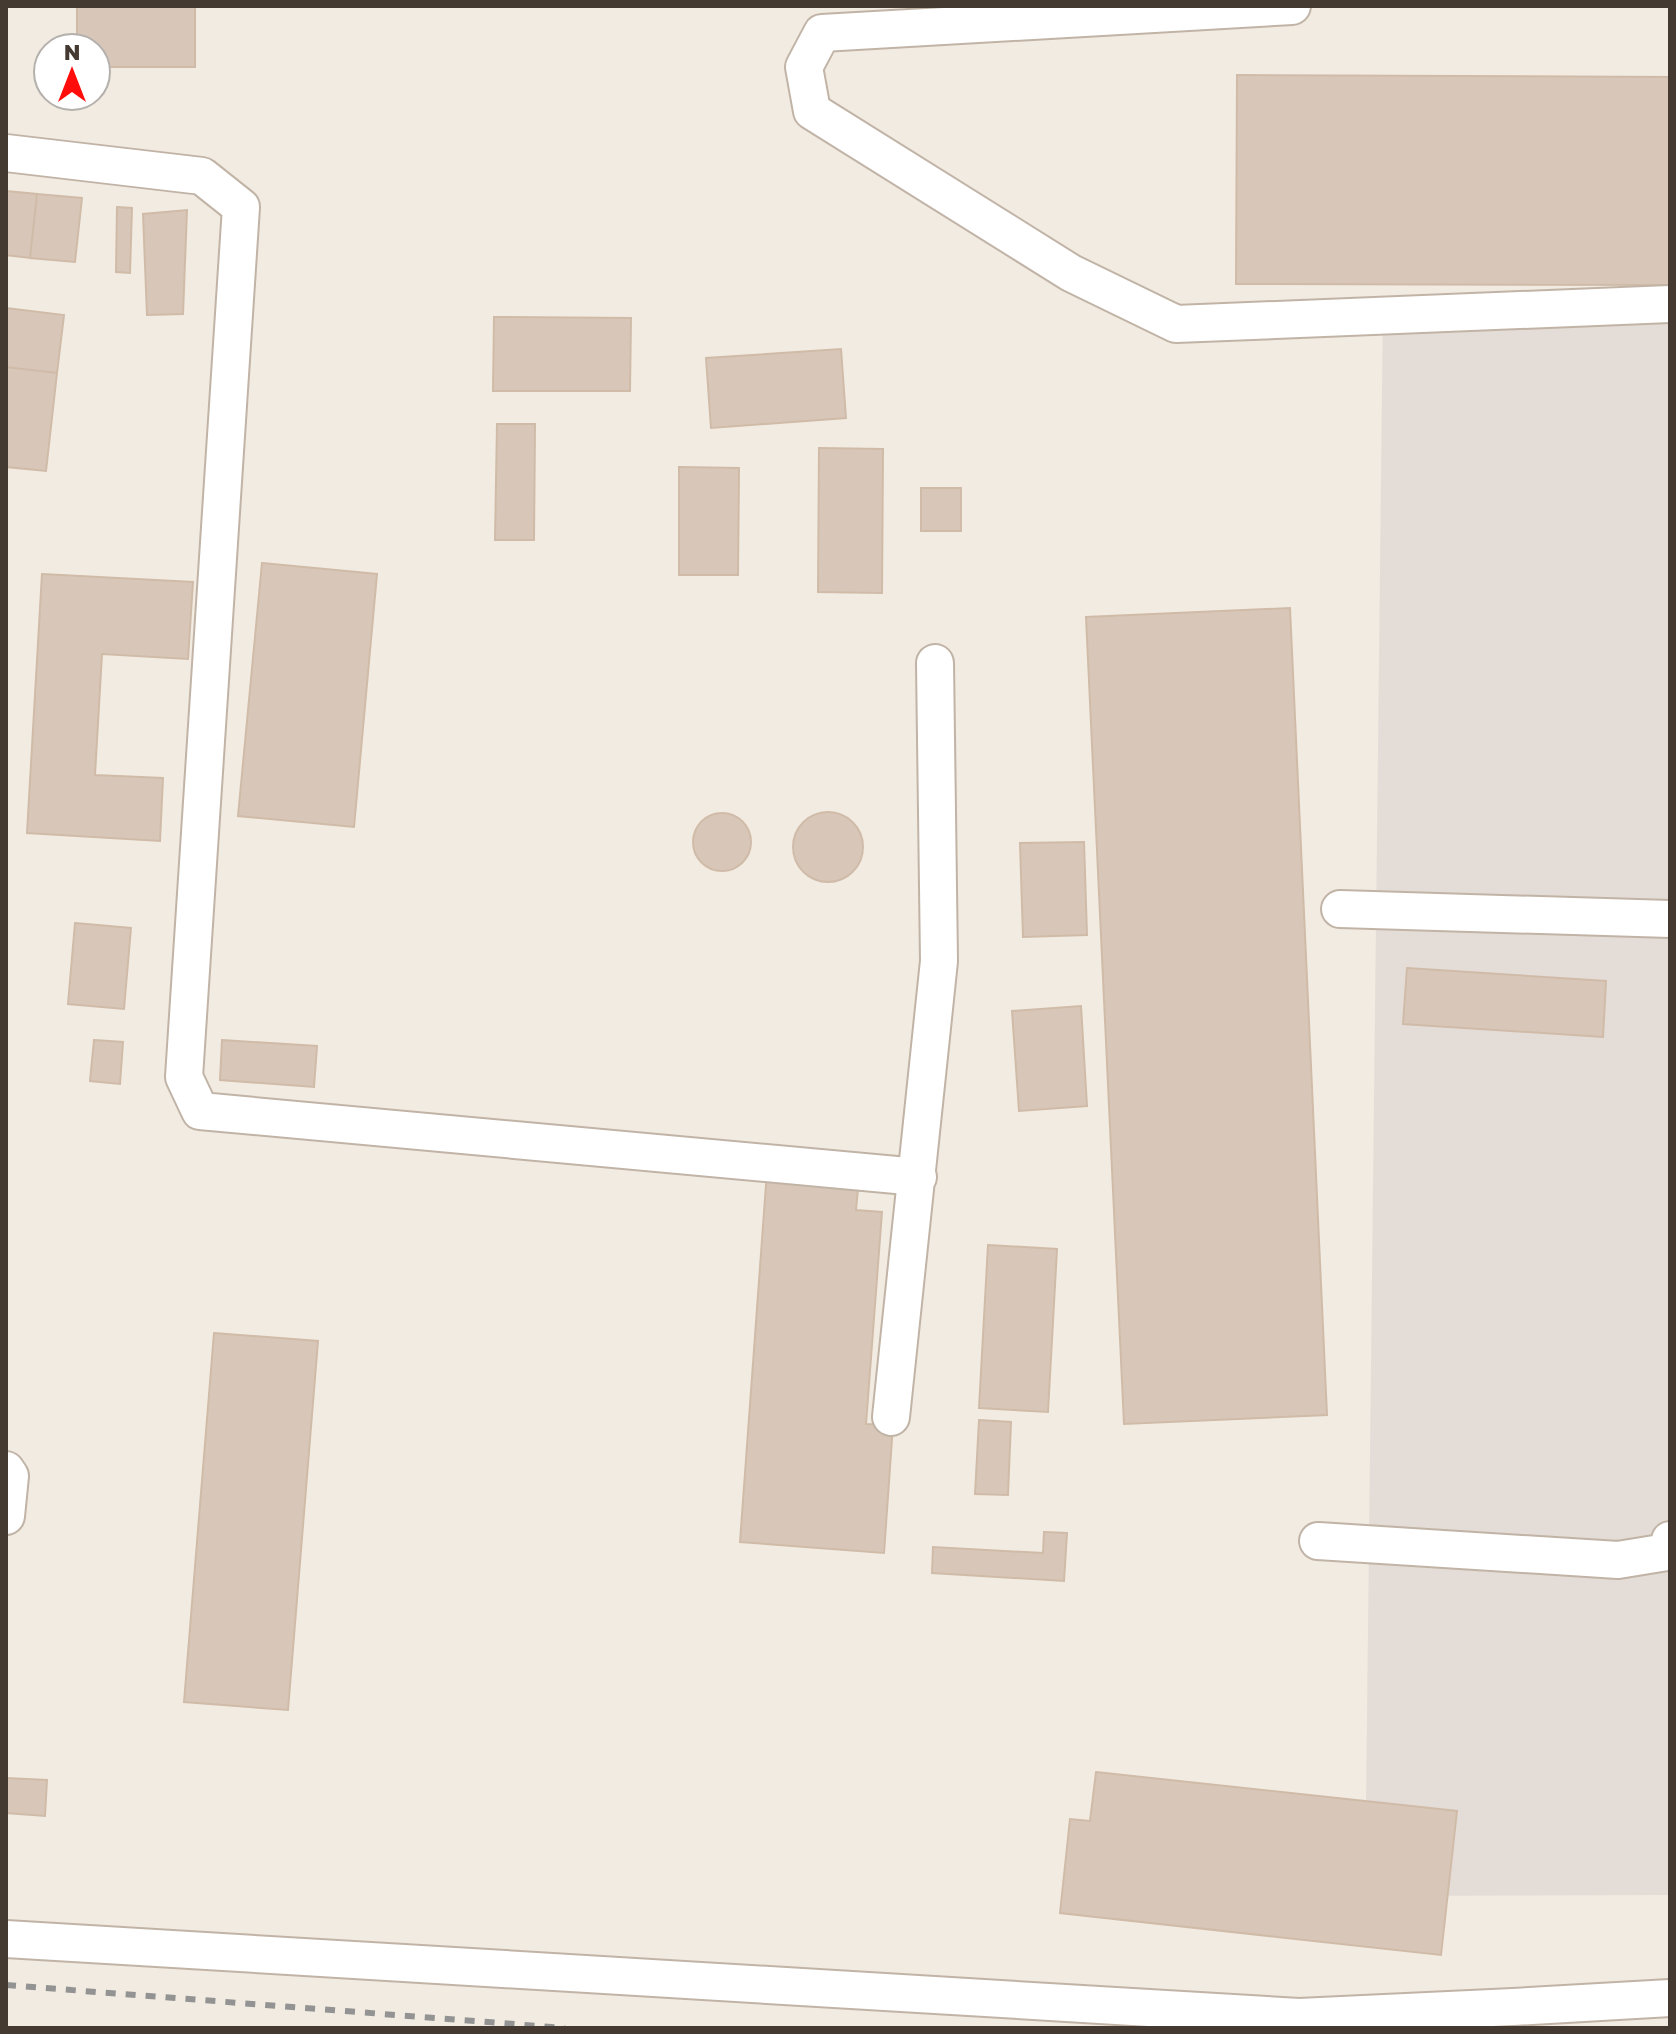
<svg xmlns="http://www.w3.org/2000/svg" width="1676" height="2034" font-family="'Golos Text',sans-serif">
  <rect width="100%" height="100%" fill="#f2ebe1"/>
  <path fill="#e4dcd6" d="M 1383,305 L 1670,317 L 1670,1895 L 1365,1896 Z"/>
  <path fill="#d8c7b8" stroke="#d0bba8" stroke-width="2" d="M 77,6 L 195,6 L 195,67 L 96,67 L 96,48 L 77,48 Z
    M 1237,75 L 1670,77 L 1670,285 L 1236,284 Z
    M 6,191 L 37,194 L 30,258 L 6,255 Z
    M 37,194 L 82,198 L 75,262 L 30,258 Z
    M 117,207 L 132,208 L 130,273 L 116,272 Z
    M 187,210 L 183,314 L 147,315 L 143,214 Z
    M 6,308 L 64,315 L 57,373 L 6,367 Z
    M 494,317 L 631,318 L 630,391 L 493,391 Z
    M 841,349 L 846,418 L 711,428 L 706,358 Z
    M 6,367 L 57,373 L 46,471 L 6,467 Z
    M 497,424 L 535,424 L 534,540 L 495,540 Z
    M 819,448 L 883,449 L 882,593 L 818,592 Z
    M 679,467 L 739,468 L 738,575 L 679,575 Z
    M 921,488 L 961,488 L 961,531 L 921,531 Z
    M 262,563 L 377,574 L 354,827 L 238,816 Z
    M 42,574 L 193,582 L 188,659 L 102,654 L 95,775 L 163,778 L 160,841 L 27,833 Z
    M 1290,608 L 1327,1415 L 1124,1424 L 1086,617 Z
    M793 847a35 35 0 1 1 70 0a35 35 0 1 1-70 0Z
    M693 842a29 29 0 1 1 58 0a29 29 0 1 1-58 0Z
    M 1084,842 L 1087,935 L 1023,937 L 1020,843 Z
    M 75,923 L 131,928 L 124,1009 L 68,1004 Z
    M 1407,968 L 1606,981 L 1603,1037 L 1403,1024 Z
    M 1081,1006 L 1087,1106 L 1019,1111 L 1012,1011 Z
    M 94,1040 L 123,1042 L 120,1084 L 90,1081 Z
    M 222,1040 L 317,1046 L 314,1087 L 220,1080 Z
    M 767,1171 L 859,1178 L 856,1210 L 882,1212 L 866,1424 L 893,1425 L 884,1553 L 740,1542 Z
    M 988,1245 L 1057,1249 L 1048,1412 L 979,1408 Z
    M 214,1333 L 318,1341 L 288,1710 L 184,1702 Z
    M 979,1420 L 1011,1422 L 1008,1495 L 975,1494 Z
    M 1044,1532 L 1067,1533 L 1064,1581 L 932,1573 L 933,1547 L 1043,1553 Z
    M 1096,1772 L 1457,1811 L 1441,1955 L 1060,1913 L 1070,1819 L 1090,1821 Z
    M 6,1778 L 47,1780 L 45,1816 L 6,1813 Z"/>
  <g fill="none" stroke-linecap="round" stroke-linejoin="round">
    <g stroke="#c1b4a6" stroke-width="40">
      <path id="minor" d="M 1292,6 L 822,33 L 804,67 L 812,111 L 1071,273 L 1176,324 L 1670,304
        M 6,153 L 202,176 L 241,207 L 184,1077 L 200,1111 L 918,1177
        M 1340,909 L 1670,919
        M 891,1417 L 939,961 L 935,663
        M 6,1470 L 10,1476 L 6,1516
        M 1318,1541 L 1618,1560 L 1667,1552 L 1670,1540
        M 6,1939 L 1299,2017 L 1513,2007 L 1670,1998"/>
    </g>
    <use href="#minor" stroke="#fff" stroke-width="36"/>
    <path stroke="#939393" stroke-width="6" stroke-dasharray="10 10" stroke-linecap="butt" d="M 6,1985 L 565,2028"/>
  </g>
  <rect width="1676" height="2034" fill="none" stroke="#443a31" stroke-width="16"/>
  <g transform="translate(72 72)"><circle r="38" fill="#ffffff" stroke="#b4b0ad" stroke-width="2"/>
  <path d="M0-6L14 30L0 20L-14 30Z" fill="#ff0c0b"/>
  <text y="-12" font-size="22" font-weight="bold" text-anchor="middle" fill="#443a31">N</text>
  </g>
</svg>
